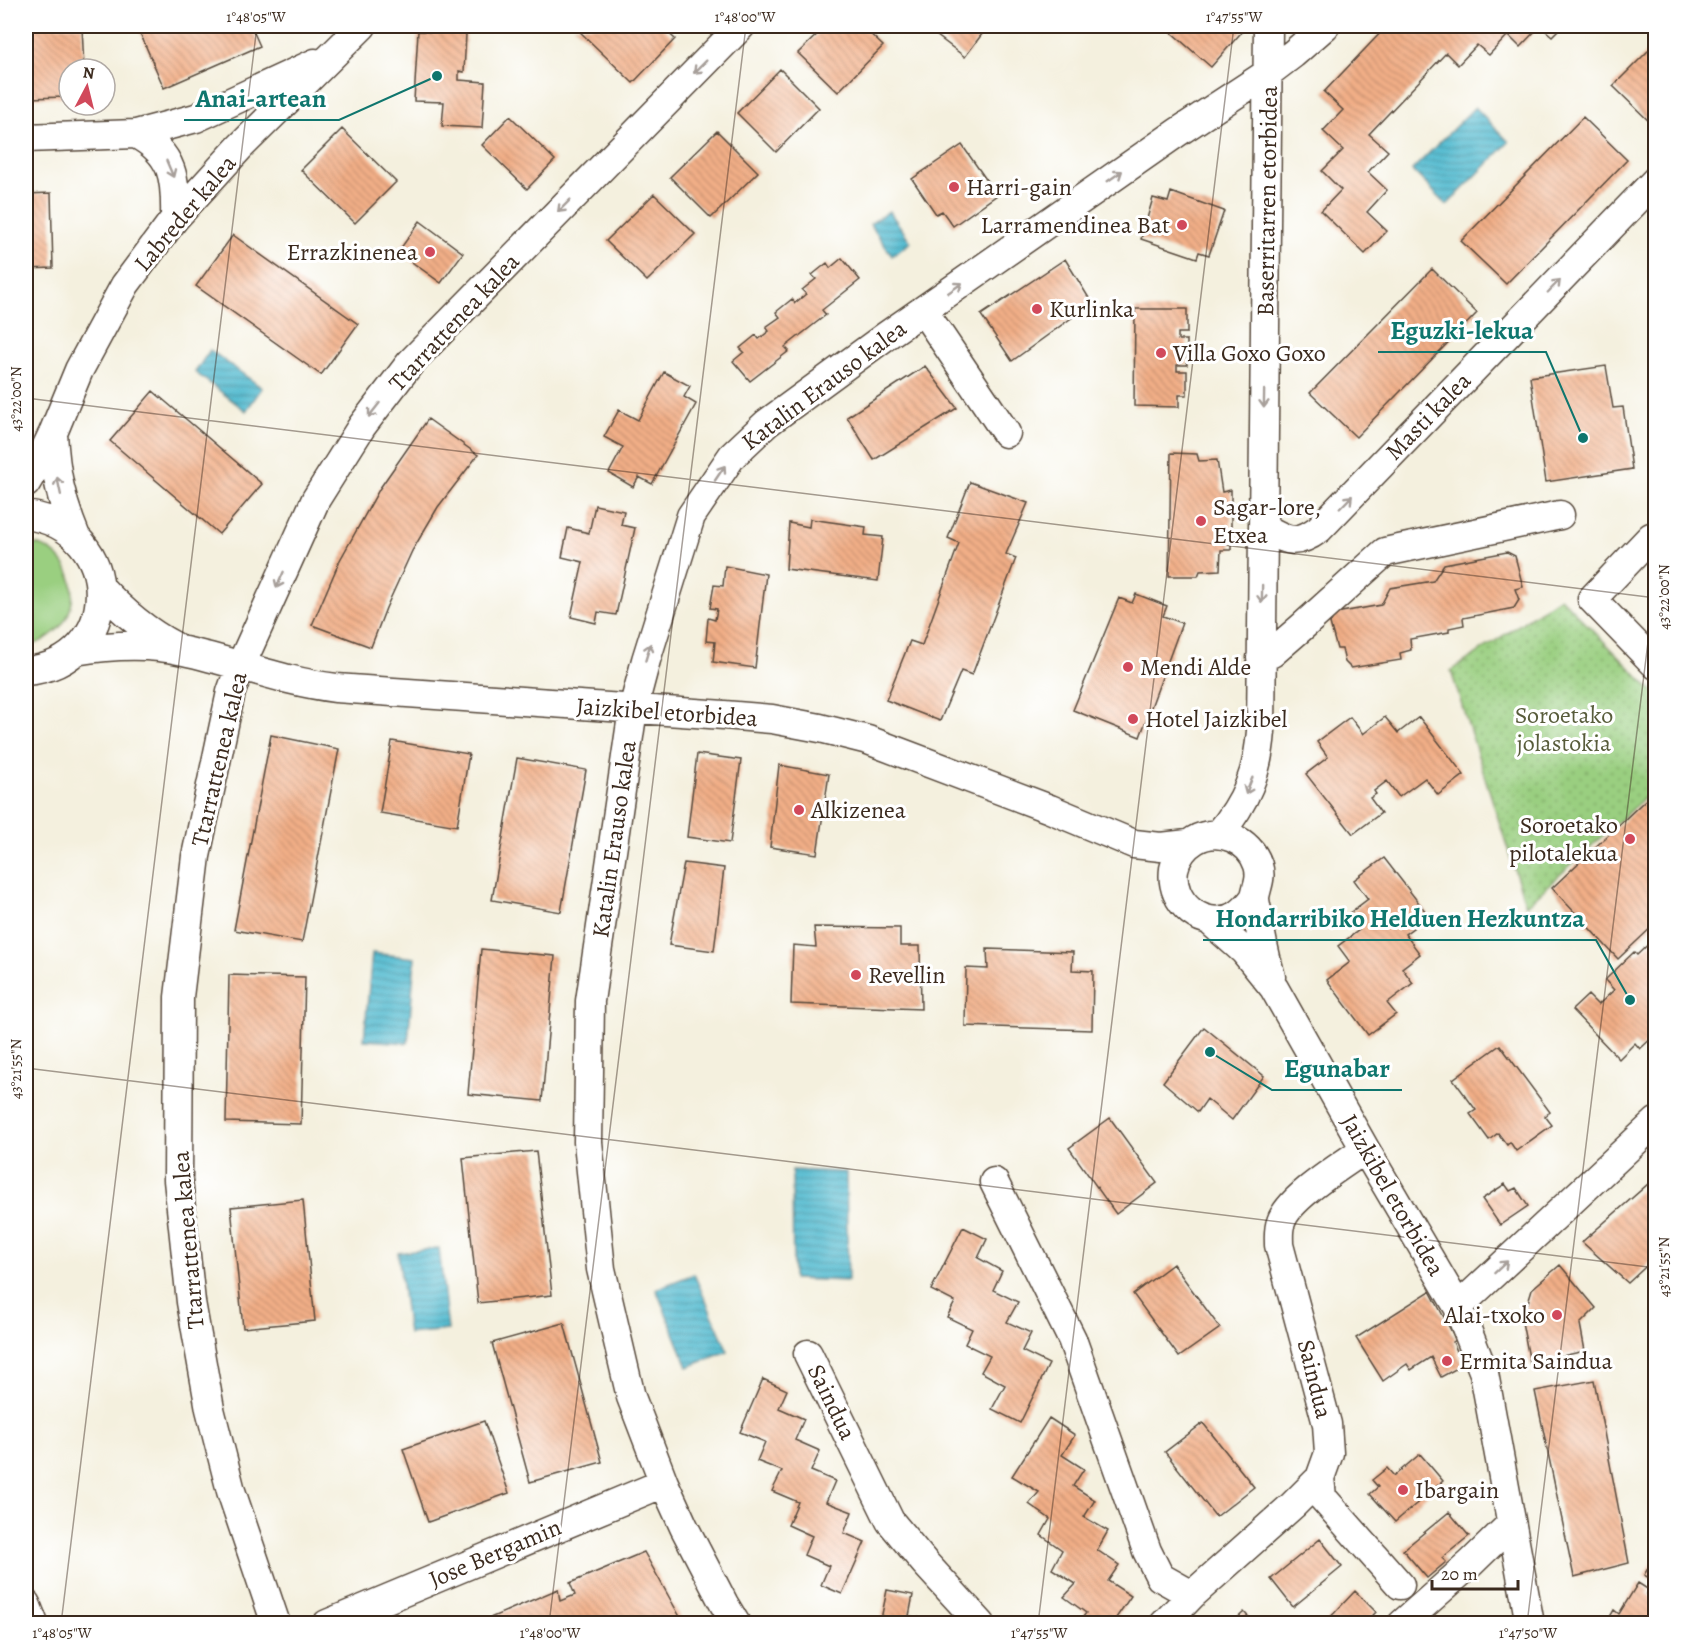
<svg xmlns="http://www.w3.org/2000/svg" width="1681" height="1649" font-family="Alegreya,serif">
  <defs>
    <pattern id="park-dots" width="8" height="8" patternUnits="userSpaceOnUse" patternTransform="scale(1.5)"><rect width="8" height="8" fill="#9acf80"/><path d="M2 2h.1M6 6h.1" fill="none" stroke="#7fa868" stroke-width="1.8" stroke-linecap="round"/></pattern>
    <pattern id="water-rules" width="6" height="5" patternUnits="userSpaceOnUse" patternTransform="scale(1.5)"><rect width="6" height="5" fill="#53bbd0"/><path d="M0 2.5h6" fill="none" stroke="#4698a8"/></pattern>
    <pattern id="building-back-hatch" width="6" height="6" patternUnits="userSpaceOnUse" patternTransform="scale(1.5)"><rect width="6" height="6" fill="#f2af87"/><path d="M-1 5l2 2M0 0l6 6M5-1l2 2" fill="none" stroke="#c58f6e"/></pattern>
  </defs>
  <rect width="100%" height="100%" fill="#fff"/>
  <filter id="ink" filterUnits="userSpaceOnUse"><feTurbulence type="fractalNoise" baseFrequency=".0167" numOctaves="2"/><feDisplacementMap in="SourceGraphic" scale="12" xChannelSelector="R" yChannelSelector="G"/><feConvolveMatrix kernelMatrix="1 2 1 2 8 2 1 2 1" color-interpolation-filters="sRGB"/></filter>
  <filter id="wash" filterUnits="userSpaceOnUse"><feTurbulence type="fractalNoise" baseFrequency=".008" numOctaves="4" result="noise"/><feDisplacementMap in="SourceGraphic" scale="24" xChannelSelector="R" yChannelSelector="G"/><feGaussianBlur stdDeviation="1.35" result="paint"/><feColorMatrix in="noise" values="0 0 0 0 0 0 0 0 0 0 0 0 0 0 0 0 0 1.4 0 .05"/><feComposite in="paint" operator="in"/></filter>
  <g filter="url(#wash)">
    <rect width="100%" height="100%" fill="#f4f0de"/>
    <path fill="#9acf80" stroke="#6a7c4f" stroke-width="1.5" d="M 26,543 C 30,544 35,544 39,545 C 79,559 84,612 51,635 C 44,641 34,645 26,645 Z"/>
    <path fill="url(#park-dots)" stroke="#6a7c4f" stroke-width="1.5" d="M 1560,597 L 1655,693 L 1655,788 L 1526,906 L 1451,671 Z"/>
    <path fill="url(#water-rules)" stroke="#477277" stroke-width="1.5" d="M 1475,107 L 1509,142 L 1447,205 L 1412,170 Z
      M 889,211 L 911,242 L 892,256 L 870,224 Z
      M 210,350 L 262,388 L 246,411 L 195,372 Z
      M 372,953 L 415,958 L 408,1043 L 364,1040 Z
      M 792,1170 L 846,1172 L 848,1281 L 793,1279 Z
      M 439,1248 L 448,1330 L 408,1334 L 398,1253 Z
      M 694,1274 L 728,1351 L 688,1367 L 656,1289 Z"/>
    <g id="blocks">
      <path fill="url(#building-back-hatch)" d="M 26,26 L 82,26 L 84,69 L 69,69 L 69,97 L 26,98 Z
        M 137,26 L 251,26 L 260,46 L 164,88 Z
        M 574,26 L 661,26 L 675,39 L 633,83 Z
        M 826,26 L 862,26 L 883,46 L 838,92 L 798,53 Z
        M 924,26 L 988,26 L 965,57 Z
        M 1164,26 L 1247,26 L 1211,67 Z
        M 1387,26 L 1562,26 L 1552,36 L 1540,26 L 1520,47 L 1508,35 L 1489,55 L 1477,45 L 1458,65 L 1446,53 L 1369,134 L 1388,151 L 1368,172 L 1387,190 L 1367,212 L 1387,231 L 1365,254 L 1321,211 L 1341,190 L 1322,171 L 1343,150 L 1323,131 L 1343,110 L 1324,92 Z
        M 418,31 L 466,34 L 464,72 L 459,71 L 459,80 L 485,82 L 482,128 L 442,126 L 444,102 L 414,101 Z
        M 1656,43 L 1656,128 L 1613,86 Z
        M 780,69 L 819,108 L 776,152 L 737,113 Z
        M 510,116 L 555,160 L 527,189 L 482,145 Z
        M 1583,117 L 1627,160 L 1506,284 L 1461,241 Z
        M 342,129 L 396,182 L 355,223 L 301,170 Z
        M 717,131 L 758,172 L 711,218 L 670,177 Z
        M 962,145 L 997,195 L 953,226 L 942,211 L 936,214 L 912,179 Z
        M 1171,192 L 1224,211 L 1209,255 L 1199,252 L 1197,258 L 1141,239 L 1153,198 L 1168,202 Z
        M 51,193 L 53,268 L 26,269 L 26,194 Z
        M 654,194 L 695,234 L 647,281 L 606,241 Z
        M 420,221 L 463,253 L 441,283 L 398,252 Z
        M 233,235 L 358,324 L 321,375 L 196,286 Z
        M 842,258 L 860,280 L 822,310 L 826,315 L 785,347 L 789,351 L 750,381 L 733,361 L 744,352 L 740,348 L 756,335 L 759,339 L 769,331 L 766,327 L 780,317 L 776,312 L 792,299 L 795,303 L 806,294 L 802,290 L 816,279 L 812,275 L 827,263 L 830,268 Z
        M 1065,259 L 1092,303 L 1012,361 L 981,315 Z
        M 1432,269 L 1477,313 L 1356,437 L 1310,393 Z
        M 1135,309 L 1187,309 L 1187,333 L 1178,333 L 1178,340 L 1187,340 L 1187,365 L 1177,365 L 1177,371 L 1187,371 L 1187,395 L 1179,395 L 1179,407 L 1134,406 Z
        M 925,366 L 957,408 L 874,460 L 847,417 Z
        M 1606,366 L 1613,408 L 1623,407 L 1632,469 L 1546,482 L 1530,377 Z
        M 664,372 L 690,386 L 684,397 L 696,404 L 652,484 L 639,477 L 633,487 L 609,473 L 623,447 L 604,437 L 619,410 L 638,420 Z
        M 153,391 L 262,484 L 219,534 L 110,441 Z
        M 428,419 L 478,455 L 438,507 L 412,551 L 386,608 L 371,647 L 312,625 L 340,560 L 380,488 Z
        M 1171,453 L 1197,454 L 1199,461 L 1217,460 L 1222,492 L 1231,490 L 1231,550 L 1221,550 L 1220,570 L 1200,571 L 1198,576 L 1169,576 Z
        M 970,482 L 1028,503 L 1006,554 L 1016,558 L 972,675 L 961,671 L 940,721 L 886,700 L 910,641 L 922,645 L 959,543 L 948,538 Z
        M 595,505 L 624,511 L 621,525 L 635,528 L 616,615 L 598,612 L 596,623 L 571,617 L 583,562 L 562,557 L 568,528 L 589,533 Z
        M 810,519 L 866,527 L 865,535 L 883,537 L 878,581 L 786,569 L 789,523 L 809,527 Z
        M 1507,552 L 1515,556 L 1523,587 L 1515,589 L 1519,600 L 1514,608 L 1463,618 L 1464,625 L 1449,628 L 1449,632 L 1410,639 L 1411,650 L 1400,653 L 1401,660 L 1351,668 L 1345,662 L 1342,649 L 1337,649 L 1330,623 L 1336,613 L 1381,605 L 1390,588 L 1433,581 L 1444,564 Z
        M 725,566 L 766,574 L 755,668 L 713,662 L 715,642 L 706,641 L 708,618 L 715,620 L 717,609 L 710,608 L 714,585 L 723,586 Z
        M 1136,594 L 1167,606 L 1163,616 L 1182,623 L 1140,737 L 1073,710 L 1119,598 L 1132,603 Z
        M 1350,717 L 1363,734 L 1385,717 L 1398,733 L 1419,717 L 1464,775 L 1438,795 L 1425,778 L 1399,797 L 1387,781 L 1374,791 L 1376,794 L 1370,798 L 1381,813 L 1353,834 L 1306,774 L 1328,757 L 1317,742 Z
        M 271,735 L 339,749 L 302,942 L 234,930 Z
        M 392,741 L 469,754 L 457,826 L 380,813 Z
        M 697,754 L 741,760 L 730,843 L 687,837 Z
        M 517,758 L 586,770 L 561,912 L 492,900 Z
        M 779,765 L 829,774 L 817,854 L 770,847 Z
        M 1656,790 L 1656,923 L 1618,959 L 1552,888 Z
        M 1384,858 L 1429,916 L 1405,934 L 1420,954 L 1402,968 L 1413,983 L 1387,1003 L 1396,1014 L 1368,1035 L 1327,980 L 1350,962 L 1338,946 L 1359,930 L 1347,915 L 1368,899 L 1354,880 Z
        M 684,863 L 724,868 L 714,951 L 669,945 Z
        M 814,927 L 900,928 L 900,946 L 920,946 L 921,1009 L 791,1004 L 793,945 L 816,947 Z
        M 1656,937 L 1656,1034 L 1640,1049 L 1635,1043 L 1619,1059 L 1572,1010 L 1588,995 L 1598,1005 L 1614,990 L 1605,980 L 1634,952 L 1637,955 Z
        M 481,949 L 555,956 L 542,1101 L 468,1094 Z
        M 987,949 L 1073,952 L 1072,970 L 1093,971 L 1092,1030 L 965,1026 L 966,968 L 988,969 Z
        M 229,975 L 305,977 L 301,1124 L 226,1122 Z
        M 1204,1027 L 1264,1076 L 1232,1120 L 1207,1099 L 1198,1112 L 1163,1082 Z
        M 1500,1045 L 1550,1112 L 1545,1116 L 1552,1125 L 1516,1151 L 1510,1142 L 1507,1145 L 1498,1133 L 1489,1140 L 1470,1114 L 1476,1110 L 1453,1079 Z
        M 1110,1118 L 1157,1183 L 1116,1214 L 1069,1148 Z
        M 536,1151 L 552,1295 L 478,1303 L 463,1158 Z
        M 1656,1177 L 1656,1257 L 1628,1283 L 1582,1242 Z
        M 1505,1184 L 1510,1191 L 1516,1188 L 1528,1206 L 1500,1225 L 1482,1199 Z
        M 303,1200 L 315,1321 L 243,1328 L 231,1207 Z
        M 963,1227 L 987,1239 L 978,1258 L 1002,1271 L 993,1290 L 1018,1302 L 1007,1322 L 1031,1333 L 1022,1351 L 1049,1364 L 1020,1423 L 992,1409 L 1005,1385 L 981,1372 L 990,1356 L 965,1344 L 972,1329 L 947,1317 L 955,1302 L 931,1290 Z
        M 1173,1264 L 1220,1328 L 1179,1357 L 1133,1294 Z
        M 1560,1265 L 1596,1308 L 1580,1324 L 1585,1351 L 1530,1363 L 1522,1322 L 1532,1289 Z
        M 1430,1291 L 1456,1340 L 1453,1342 L 1463,1365 L 1441,1377 L 1431,1357 L 1411,1370 L 1407,1364 L 1383,1381 L 1356,1338 Z
        M 564,1323 L 602,1462 L 530,1482 L 492,1343 Z
        M 763,1379 L 787,1390 L 779,1408 L 804,1419 L 795,1440 L 820,1451 L 811,1471 L 835,1481 L 826,1502 L 852,1512 L 844,1533 L 865,1542 L 842,1594 L 821,1585 L 829,1566 L 804,1555 L 812,1536 L 788,1525 L 798,1502 L 772,1491 L 782,1471 L 757,1461 L 765,1442 L 740,1432 Z
        M 1594,1380 L 1629,1563 L 1574,1577 L 1535,1391 Z
        M 1049,1418 L 1075,1435 L 1062,1455 L 1084,1469 L 1073,1486 L 1095,1500 L 1084,1517 L 1108,1531 L 1097,1550 L 1119,1565 L 1108,1581 L 1131,1596 L 1112,1624 L 1078,1624 L 1086,1613 L 1064,1597 L 1076,1584 L 1052,1569 L 1062,1550 L 1041,1535 L 1050,1519 L 1029,1504 L 1039,1492 L 1012,1476 Z
        M 484,1421 L 509,1493 L 428,1522 L 403,1449 Z
        M 1203,1423 L 1254,1487 L 1216,1517 L 1165,1452 Z
        M 1420,1454 L 1443,1481 L 1395,1522 L 1370,1494 L 1378,1487 L 1372,1480 L 1387,1468 L 1394,1476 Z
        M 1449,1512 L 1469,1536 L 1442,1558 L 1446,1562 L 1427,1578 L 1403,1550 Z
        M 1320,1539 L 1342,1567 L 1293,1607 L 1271,1579 Z
        M 644,1552 L 684,1624 L 476,1624 L 558,1589 L 560,1601 L 575,1595 L 570,1583 Z
        M 1656,1555 L 1656,1582 L 1644,1575 Z
        M 1638,1583 L 1649,1590 L 1647,1594 L 1656,1599 L 1656,1624 L 1606,1624 L 1614,1610 L 1619,1614 Z
        M 887,1590 L 913,1595 L 909,1616 L 935,1620 L 934,1624 L 880,1624 Z
        M 1355,1591 L 1376,1612 L 1365,1624 L 1324,1624 Z
        M 1244,1612 L 1255,1624 L 1231,1624 Z"/>
    </g>
  </g>
  <g filter="url(#ink)">
    <use href="#blocks" fill-opacity="0" stroke="#57483b" stroke-width="1.5"/>
    <g fill="none" stroke-linecap="round" stroke-linejoin="round">
      <g stroke="#57483b" stroke-width="31">
        <path id="minor" d="M 136,134 C 174,154 176,179 175,218
          M 26,138 L 136,134 L 196,118 L 315,63
          M 923,310 L 1006,433
          M 53,433 C 55,472 61,501 76,537
          M 26,483 L 42,456 L 53,433 L 79,370 L 125,285 L 175,218 L 240,147 L 362,26
          M 26,515 C 126,528 123,663 26,671
          M 1263,527 C 1287,541 1296,546 1319,529 L 1656,180
          M 1651,537 L 1592,599 L 1656,665
          M 100,587 C 122,611 145,631 174,646
          M 75,651 C 111,645 148,643 184,651 C 236,662 284,682 336,688 L 724,715 L 772,719 L 820,728 L 868,740 L 1050,809 L 1134,844 L 1161,847 L 1188,844
          M 1261,658 L 1272,653 L 1302,627 L 1385,552 L 1560,515
          M 1219,834 C 1246,802 1258,772 1261,731 L 1268,26
          M 1255,897 C 1250,904 1244,911 1236,916 C 1203,932 1169,903 1174,869 C 1177,856 1185,846 1195,840 C 1219,826 1250,840 1258,865 C 1262,878 1257,885 1255,897 C 1255,901 1256,906 1257,910 C 1260,933 1265,955 1271,977
          M 1209,920 L 1244,951 L 1274,988 L 1365,1149 L 1458,1307 L 1484,1373 L 1530,1624
          M 994,1182 L 1072,1339 L 1147,1551 L 1160,1577 L 1192,1595
          M 1458,1307 L 1656,1122
          M 808,1354 L 890,1521 L 925,1563 L 981,1624
          M 1320,1478 L 1322,1497 L 1400,1585
          M 26,1604 L 34,1624
          M 276,1624 L 231,1491 L 210,1409 L 191,1302 L 178,1180 L 179,997 L 196,856 L 231,692 L 240,667 L 316,499 L 362,426 L 411,362 L 741,26
          M 327,1624 L 664,1483
          M 736,1624 L 724,1604 L 684,1527 L 664,1483 L 631,1397 L 601,1269 L 588,1142 L 590,1001 L 633,709 L 646,660 L 691,516 L 732,456 L 767,423 L 886,336 L 1178,132 L 1268,73 L 1293,54 L 1325,26
          M 1164,1624 L 1192,1595 L 1293,1505 L 1320,1478 L 1329,1453 L 1327,1424 L 1279,1245 C 1279,1237 1278,1229 1281,1222 C 1289,1197 1343,1165 1365,1149
          M 1402,1624 L 1471,1563 L 1511,1524"/>
      </g>
      <use href="#minor" stroke="#fff" stroke-width="28"/>
    </g>
    <defs><path id="oneway-shaft" d="M-6 0H5M1.5-3L5.5 0L1.5 3" fill="none" stroke-width="1.6" stroke-linecap="round" stroke-linejoin="round" transform="scale(1.5)"/></defs>
    <g stroke="#a79f9a">
      <use href="#oneway-shaft" transform="translate(700 67) rotate(135)"/>
      <use href="#oneway-shaft" transform="translate(170 169) rotate(67)"/>
      <use href="#oneway-shaft" transform="translate(1115 176) rotate(-35)"/>
      <use href="#oneway-shaft" transform="translate(564 206) rotate(135)"/>
      <use href="#oneway-shaft" transform="translate(1554 286) rotate(-46)"/>
      <use href="#oneway-shaft" transform="translate(955 288) rotate(-35)"/>
      <use href="#oneway-shaft" transform="translate(1264 399) rotate(91)"/>
      <use href="#oneway-shaft" transform="translate(374 410) rotate(128)"/>
      <use href="#oneway-shaft" transform="translate(720 473) rotate(-56)"/>
      <use href="#oneway-shaft" transform="translate(59 486) rotate(-102)"/>
      <use href="#oneway-shaft" transform="translate(1346 502) rotate(-46)"/>
      <use href="#oneway-shaft" transform="translate(280 580) rotate(114)"/>
      <use href="#oneway-shaft" transform="translate(1262 594) rotate(91)"/>
      <use href="#oneway-shaft" transform="translate(648 652) rotate(-73)"/>
      <use href="#oneway-shaft" transform="translate(1249 786) rotate(112)"/>
      <use href="#oneway-shaft" transform="translate(1501 1267) rotate(-43)"/>
    </g>
  </g>
  <path fill="none" stroke="#3b2a1e" stroke-width="1.5" stroke-opacity="0.45" d="M 26,398 L 1656,598M 26,1068 L 1656,1268M 61,1624 L 257,26M 549,1624 L 746,26M 1038,1624 L 1234,26M 1527,1624 L 1656,577"/>
  <g fill="#d1495b" stroke="#fff" stroke-width="2">
    <circle cx="954" cy="187" r="6"/>
    <circle cx="1182" cy="225" r="6"/>
    <circle cx="430" cy="252" r="6"/>
    <circle cx="1037" cy="309" r="6"/>
    <circle cx="1161" cy="353" r="6"/>
    <circle cx="1201" cy="521" r="6"/>
    <circle cx="1128" cy="667" r="6"/>
    <circle cx="1133" cy="719" r="6"/>
    <circle cx="799" cy="810" r="6"/>
    <circle cx="1630" cy="839" r="6"/>
    <circle cx="856" cy="975" r="6"/>
    <circle cx="1557" cy="1315" r="6"/>
    <circle cx="1447" cy="1361" r="6"/>
    <circle cx="1403" cy="1490" r="6"/>
  </g>
  <g text-anchor="middle" stroke-width="6" stroke-linejoin="round" paint-order="stroke">
    <g font-size="24" fill="#3b2a1e" stroke="#fff" text-anchor="start">
      <text x="966" y="195">Harri-gain</text>
      <text x="1170" y="233" text-anchor="end">Larramendinea Bat</text>
      <text x="418" y="260" text-anchor="end">Errazkinenea</text>
      <text x="1049" y="317">Kurlinka</text>
      <text x="1173" y="361">Villa Goxo Goxo</text>
      <text x="1213" y="515">Sagar-lore,<tspan x="1213" dy="28">Etxea</tspan></text>
      <text x="1140" y="675">Mendi Alde</text>
      <text x="1145" y="727">Hotel Jaizkibel</text>
      <text x="811" y="818">Alkizenea</text>
      <text x="1618" y="833" text-anchor="end">Soroetako<tspan x="1618" dy="28">pilotalekua</tspan></text>
      <text x="868" y="983">Revellin</text>
      <text x="1545" y="1323" text-anchor="end">Alai-txoko</text>
      <text x="1459" y="1369">Ermita Saindua</text>
      <text x="1415" y="1498">Ibargain</text>
    </g>
    <g font-size="24" fill="#3b2a1e" stroke="#fff">
      <text transform="translate(1267 201) rotate(-89)" y="8">Baserritarren etorbidea</text>
      <text transform="translate(185 213) rotate(-50)" y="8">Labreder kalea</text>
      <text transform="translate(454 322) rotate(-47)" y="8">Ttarrattenea kalea</text>
      <text transform="translate(824 385) rotate(-37)" y="8">Katalin Erauso kalea</text>
      <text transform="translate(1428 416) rotate(-46)" y="8">Masti kalea</text>
      <text transform="translate(667 712) rotate(4)" y="8">Jaizkibel etorbidea</text>
      <text transform="translate(219 759) rotate(-77)" y="8">Ttarrattenea kalea</text>
      <text transform="translate(614 839) rotate(-82)" y="8">Katalin Erauso kalea</text>
      <text transform="translate(1393 1195) rotate(60)" y="8">Jaizkibel etorbidea</text>
      <text transform="translate(188 1240) rotate(-95)" y="8">Ttarrattenea kalea</text>
      <text transform="translate(1315 1379) rotate(76)" y="8">Saindua</text>
      <text transform="translate(832 1402) rotate(64)" y="8">Saindua</text>
      <text transform="translate(495 1553) rotate(-23)" y="8">Jose Bergamin</text>
    </g>
    <g font-size="24" fill="#585c3b" stroke="#fff">
      <text x="1564" y="723">Soroetako<tspan x="1564" dy="28">jolastokia</tspan></text>
    </g>
  </g>
  <path fill="none" stroke="#0f766e" stroke-width="2" d="M437 76L339 120H184M1583 438L1546 352H1378M1630 1000L1596 940H1203M1210 1052L1272 1090H1402"/>
  <g fill="#0f766e" stroke="#fff" stroke-width="2">
    <circle cx="437" cy="76" r="6"/>
    <circle cx="1583" cy="438" r="6"/>
    <circle cx="1630" cy="1000" r="6"/>
    <circle cx="1210" cy="1052" r="6"/>
  </g>
  <g font-size="26" text-anchor="middle" font-weight="bold" fill="#0f766e" stroke="#fff" stroke-width="6" stroke-linejoin="round" paint-order="stroke">
    <text x="261" y="107">Anai-artean</text>
    <text x="1462" y="339">Eguzki-lekua</text>
    <text x="1400" y="927">Hondarribiko Helduen Hezkuntza</text>
    <text x="1337" y="1077">Egunabar</text>
  </g>
  <rect width="1681" height="1649" fill="none" stroke="#fff" stroke-width="66"/>
  <g transform="translate(87 87) rotate(7)"><circle r="28" fill="#ffffff" stroke="#b1aaa5" stroke-width="1.5"/>
  <path d="M0-4.5L10 22L0 15L-10 22Z" fill="#d1495b"/>
  <text y="-9" font-size="16" font-weight="bold" text-anchor="middle" fill="#3b2a1e">N</text>
  </g>
  <path d="M1432 1580v9h86v-9" fill="none" stroke="#3b2a1e" stroke-width="3"/>
  <text x="1441" y="1580" font-size="18" fill="#3b2a1e" stroke="#ffffff" stroke-width="4.5" paint-order="stroke">20 m</text>
  <rect x="33" y="33" width="1615" height="1583" fill="none" stroke="#3b2a1e" stroke-width="2"/>
  <g font-size="15" text-anchor="middle" fill="#3b2a1e">
    <text x="256" y="22">1°48'05"W</text>
    <text x="745" y="22">1°48'00"W</text>
    <text x="1234" y="22">1°47'55"W</text>
    <text transform="translate(16 399) rotate(-90)" y="5">43°22'00"N</text>
    <text transform="translate(1664 597) rotate(-90)" y="5">43°22'00"N</text>
    <text transform="translate(16 1069) rotate(-90)" y="5">43°21'55"N</text>
    <text transform="translate(1664 1267) rotate(-90)" y="5">43°21'55"N</text>
    <text x="62" y="1638">1°48'05"W</text>
    <text x="550" y="1638">1°48'00"W</text>
    <text x="1039" y="1638">1°47'55"W</text>
    <text x="1528" y="1638">1°47'50"W</text>
  </g>
</svg>
